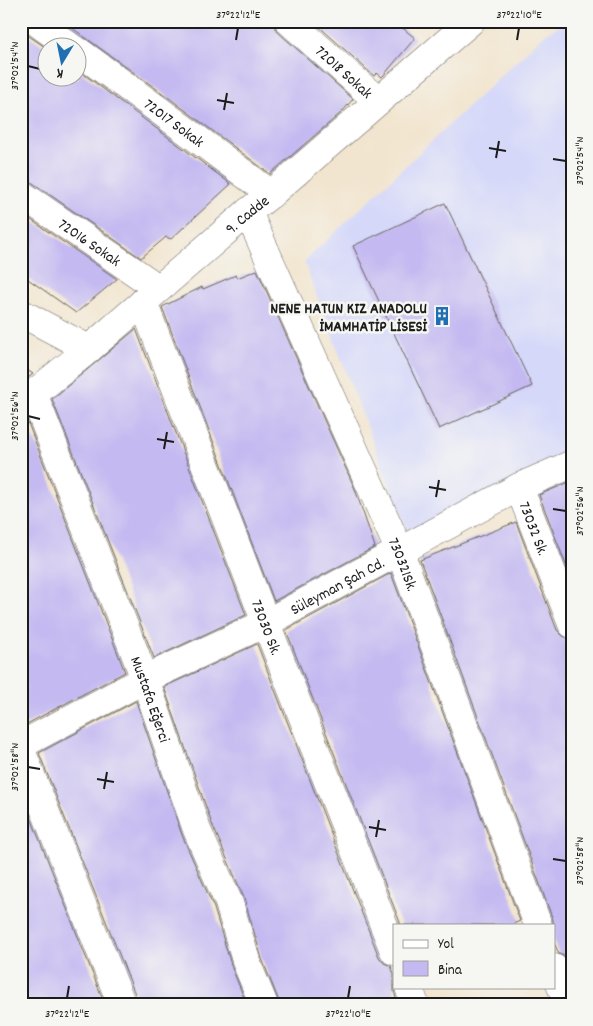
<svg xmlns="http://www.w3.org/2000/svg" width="593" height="1026" font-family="Dekko,sans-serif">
  <rect width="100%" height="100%" fill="#f6f6f2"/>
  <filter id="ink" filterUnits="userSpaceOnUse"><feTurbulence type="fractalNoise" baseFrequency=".02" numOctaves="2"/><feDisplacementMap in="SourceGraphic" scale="10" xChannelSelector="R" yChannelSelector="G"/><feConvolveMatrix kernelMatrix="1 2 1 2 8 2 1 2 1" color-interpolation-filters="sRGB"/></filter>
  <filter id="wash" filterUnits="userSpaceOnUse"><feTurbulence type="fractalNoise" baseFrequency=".0096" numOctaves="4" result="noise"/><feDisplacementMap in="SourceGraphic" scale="20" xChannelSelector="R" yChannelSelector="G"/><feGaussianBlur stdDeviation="1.12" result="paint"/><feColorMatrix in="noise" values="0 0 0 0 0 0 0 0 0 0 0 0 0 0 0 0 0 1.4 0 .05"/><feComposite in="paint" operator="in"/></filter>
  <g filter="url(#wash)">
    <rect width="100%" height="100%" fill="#f2e5cf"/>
    <path fill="#d5d8f9" d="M 568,21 L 572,21 L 572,456 L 409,536 L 304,262 L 545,34 Z"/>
    <g id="blocks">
      <path fill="#c4baf1" d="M 70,21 L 274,21 L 274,26 L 279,33 L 353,99 L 342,112 L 270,174 L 165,95 L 68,25 Z
        M 313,21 L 394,21 L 415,38 L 384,75 L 382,77 L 377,73 L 374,76 Z
        M 21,28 L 26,34 L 48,49 L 48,78 L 78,78 L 78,70 L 231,184 L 171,239 L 166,237 L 141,258 L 30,181 L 21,179 Z
        M 445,203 L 532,386 L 439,429 L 353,246 Z
        M 21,213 L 117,279 L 76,313 L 21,274 Z
        M 257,270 L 355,489 L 375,547 L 274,601 L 162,307 L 202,287 L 203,289 L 236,275 L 237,278 Z
        M 136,329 L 246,615 L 154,658 L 52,399 Z
        M 21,366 L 33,374 L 21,383 Z
        M 26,418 L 125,672 L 21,727 L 21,419 Z
        M 572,481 L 572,580 L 539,495 Z
        M 516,522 L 557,630 L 563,636 L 572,639 L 572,971 L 568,962 L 564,956 L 559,954 L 554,943 L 553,920 L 420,560 Z
        M 391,573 L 520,921 L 511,925 L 401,925 L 286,630 Z
        M 257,644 L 379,957 L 384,963 L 391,966 L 394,974 L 394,991 L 398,1005 L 279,1005 L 278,999 L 262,959 L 244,898 L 212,824 L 164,687 Z
        M 136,701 L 182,835 L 214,908 L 232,968 L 247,1005 L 137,1005 L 137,999 L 39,753 Z
        M 21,793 L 105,1005 L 21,1005 Z"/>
    </g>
  </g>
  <g filter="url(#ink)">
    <use href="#blocks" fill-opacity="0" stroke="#67625b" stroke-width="1"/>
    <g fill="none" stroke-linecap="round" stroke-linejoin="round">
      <g stroke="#67625b" stroke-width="29">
        <g id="minor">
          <path d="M 35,21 L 72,48"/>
          <path id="s1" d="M 289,21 L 378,101"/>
          <path id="s2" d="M 78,51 L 156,108 L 271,194"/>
          <path id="s3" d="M 21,194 L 158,288"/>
          <path id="s4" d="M 248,212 L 400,552 L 538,925"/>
          <path id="s5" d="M 143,302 L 266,623 L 394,951"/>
          <path d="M 21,313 L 89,349"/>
          <path id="s6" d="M 33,393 L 145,679 L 197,830 L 229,903 L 247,964 L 264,1005"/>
          <path id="s7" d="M 519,487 L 572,624"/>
          <path id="s8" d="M 21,745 L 145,679 L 266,623 L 519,487 L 572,464"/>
          <path d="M 21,750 L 122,1005"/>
          <path d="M 554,968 L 568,1005"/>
          <path d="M 409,987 L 415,1005"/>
        </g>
      </g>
      <g stroke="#67625b" stroke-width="29">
        <g id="tertiary">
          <path id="s9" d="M 21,404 L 89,349 L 248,212 L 271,194 L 471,21"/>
        </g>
      </g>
      <use href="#minor" stroke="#fff" stroke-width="28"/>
      <use href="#tertiary" stroke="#fff" stroke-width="28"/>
    </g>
  </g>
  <path fill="none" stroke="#1c1c1c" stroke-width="2" d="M 236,40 L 238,28M 517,40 L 519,28M 28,66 L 40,69M 217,100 L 234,103M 224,110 L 227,93M 489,148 L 506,151M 496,158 L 499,141M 553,159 L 566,161M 28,416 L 40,419M 157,439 L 174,442M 164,449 L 167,432M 429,487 L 446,490M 436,497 L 439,480M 553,509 L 566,511M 28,767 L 40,769M 97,779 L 114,782M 104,789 L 107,772M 369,827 L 386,830M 376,837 L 379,820M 553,859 L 566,861M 67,998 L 69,986M 348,998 L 350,986"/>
  <defs>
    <g id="building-bare" transform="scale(1.5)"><path d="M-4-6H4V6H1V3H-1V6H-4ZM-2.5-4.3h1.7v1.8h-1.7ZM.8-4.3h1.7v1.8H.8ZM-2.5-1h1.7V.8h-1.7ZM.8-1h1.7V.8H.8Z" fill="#1f6fb2" stroke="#f6f6f2" stroke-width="2.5" paint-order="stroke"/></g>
  </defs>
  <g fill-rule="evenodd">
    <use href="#building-bare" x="442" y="316"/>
  </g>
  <g text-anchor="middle" stroke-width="5" stroke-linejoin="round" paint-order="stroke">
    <g font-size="16" fill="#1c1c1c" stroke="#f6f6f2">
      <text dy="6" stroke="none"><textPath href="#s1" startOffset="75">72018 Sokak</textPath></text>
      <text dy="6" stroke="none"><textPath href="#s2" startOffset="120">72017 Sokak</textPath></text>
      <text dy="6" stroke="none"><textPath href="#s9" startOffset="295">9. Cadde</textPath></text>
      <text dy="6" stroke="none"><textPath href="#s3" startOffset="84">72016 Sokak</textPath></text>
      <text dy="6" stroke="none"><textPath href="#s7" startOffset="44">73032 Sk.</textPath></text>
      <text dy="6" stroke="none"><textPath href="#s4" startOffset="385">730321Sk.</textPath></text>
      <text dy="6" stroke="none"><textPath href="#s8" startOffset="354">Süleyman Şah Cd.</textPath></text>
      <text dy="6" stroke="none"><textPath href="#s5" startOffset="348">73030 Sk.</textPath></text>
      <text dy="6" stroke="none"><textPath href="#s6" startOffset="328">Mustafa Eğerci</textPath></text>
    </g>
    <g font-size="16" font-weight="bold" fill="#1c1c1c" stroke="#f6f6f2" text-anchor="end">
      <text x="427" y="313">NENE HATUN KIZ ANADOLU<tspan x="427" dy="18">İMAMHATİP LİSESİ</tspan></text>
    </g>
  </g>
  <rect width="593" height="1026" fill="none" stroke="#f6f6f2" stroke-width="55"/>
  <rect x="393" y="924" width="162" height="65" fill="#f6f6f2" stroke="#9f9f9c"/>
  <rect x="403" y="940" width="25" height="8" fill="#ffffff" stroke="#9f9f9c"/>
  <text x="438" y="948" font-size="15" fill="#1c1c1c">Yol</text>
  <rect x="403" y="961" width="25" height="15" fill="#c4baf1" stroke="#9f9f9c"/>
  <text x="438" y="974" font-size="15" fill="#1c1c1c">Bina</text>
  <g transform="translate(62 62) rotate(190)"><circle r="24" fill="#f6f6f2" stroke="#9f9f9c"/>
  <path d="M0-4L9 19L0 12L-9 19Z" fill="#1f6fb2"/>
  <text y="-8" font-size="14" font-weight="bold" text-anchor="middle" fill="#1c1c1c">K</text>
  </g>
  <rect x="28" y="28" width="538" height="970" fill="none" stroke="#1c1c1c" stroke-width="2"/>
  <g font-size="12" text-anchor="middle" fill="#1c1c1c">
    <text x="238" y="18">37°22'12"E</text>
    <text x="519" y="18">37°22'10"E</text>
    <text transform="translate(14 66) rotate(-90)" y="4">37°02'54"N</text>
    <text transform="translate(579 161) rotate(-90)" y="4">37°02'54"N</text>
    <text transform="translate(14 416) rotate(-90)" y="4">37°02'56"N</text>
    <text transform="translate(579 511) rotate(-90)" y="4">37°02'56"N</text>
    <text transform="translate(14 767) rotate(-90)" y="4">37°02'58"N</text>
    <text transform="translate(579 861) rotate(-90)" y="4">37°02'58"N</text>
    <text x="67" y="1017">37°22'12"E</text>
    <text x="348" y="1017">37°22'10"E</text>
  </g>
</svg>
